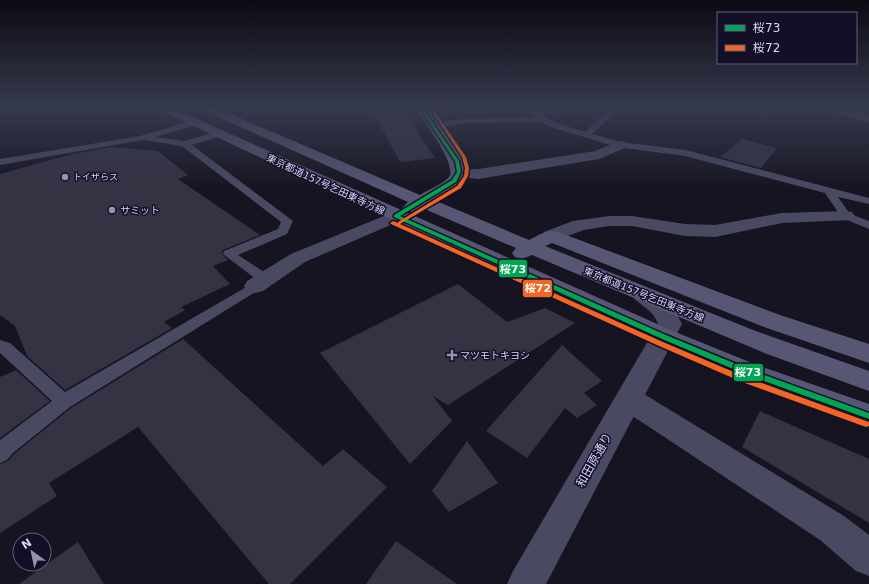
<svg xmlns="http://www.w3.org/2000/svg" width="869" height="584" font-family="'DejaVu Sans','Noto Sans JP',sans-serif">
  <rect width="100%" height="100%" fill="#161421"/>
  <path fill="#343243" d="M 401,107 L 435,158 L 400,162 L 373,112 Z
    M 742,139 L 777,148 L 761,168 L 720,157 Z
    M 112,147 L 158,151 L 188,175 L 178,179 L 260,235 L 223,250 L 222,254 L 228,260 L 213,266 L 230,284 L 181,307 L 185,310 L 164,322 L 172,328 L 65,390 L 27,356 L 15,326 L 0,315 L 0,174 L 73,154 Z
    M 458,284 L 507,322 L 545,308 L 575,323 L 448,405 L 433,396 L 452,421 L 410,464 L 320,353 Z
    M 183,339 L 323,466 L 343,449 L 387,487 L 290,584 L 269,584 L 138,427 L 49,483 L 57,496 L 0,533 L 0,464 L 8,461 L 14,454 L 71,408 Z
    M 562,345 L 602,381 L 584,393 L 597,405 L 577,418 L 565,408 L 527,458 L 486,431 Z
    M 16,370 L 50,401 L 0,438 L 0,377 Z
    M 760,411 L 869,459 L 869,523 L 742,447 Z
    M 467,441 L 498,483 L 449,512 L 432,491 Z
    M 396,541 L 457,584 L 366,584 Z
    M 78,542 L 104,584 L 19,584 Z"/>
  <g fill="none" stroke-linecap="round" stroke-linejoin="round">
    <path fill="#4a4962" fill-rule="evenodd" d="M 612,107 L 621,107 L 592,134 L 621,142 L 686,150 L 869,198 L 869,204 L 838,197 L 850,214 L 869,221 L 869,229 L 842,218 L 825,193 L 685,156 L 617,147 L 551,127 L 541,122 L 465,123 L 431,129 L 427,126 L 431,123 L 465,119 L 535,117 L 530,111 L 534,109 L 545,117 L 557,123 L 585,132 Z
      M 193,120 L 196,121 L 196,125 L 155,137 L 185,141 L 215,132 L 221,132 L 221,136 L 192,145 L 293,221 L 287,234 L 238,255 L 270,276 L 272,279 L 270,282 L 260,282 L 223,254 L 224,251 L 278,229 L 281,222 L 182,146 L 143,140 L 0,165 L 0,159 L 140,136 Z
      M 255,282 L 260,283 L 262,286 L 260,289 L 70,407 L 13,453 L 7,460 L 0,463 L 0,440 L 52,401 L 0,353 L 0,340 L 10,343 L 65,392 Z"/>
    <path fill="#4a4962" fill-rule="evenodd" d="M 525,107 L 572,107 L 566,111 L 534,115 L 530,114 Z
      M 610,107 L 623,107 L 617,111 Z
      M 822,107 L 843,107 L 869,115 L 869,123 L 824,110 Z
      M 620,141 L 625,142 L 627,145 L 625,148 L 599,159 L 478,179 L 453,176 L 451,173 L 453,170 L 478,169 L 595,151 Z
      M 846,211 L 852,212 L 855,216 L 852,220 L 782,223 L 715,237 L 685,236 L 632,226 L 609,226 L 584,230 L 551,242 L 544,240 L 541,236 L 544,232 L 573,221 L 609,216 L 632,216 L 685,224 L 715,225 L 782,213 Z
      M 629,388 L 639,391 L 844,516 L 869,535 L 869,576 L 856,571 L 820,540 L 619,407 L 615,399 L 619,391 Z"/>
    <path fill="#4a4962" fill-rule="evenodd" d="M 396,211 L 402,212 L 405,216 L 402,220 L 305,262 L 263,291 L 255,293 L 247,291 L 244,286 L 247,281 L 291,254 Z
      M 642,287 C 662,292 674,306 682,324 L 546,584 L 507,584 L 513,571 L 658,324 C 652,307 639,307 631,294 L 634,289 Z"/>
    <path fill="#575674" fill-rule="evenodd" d="M 153,107 L 170,107 L 673,331 L 757,365 L 869,404 L 869,428 L 739,379 L 655,343 Z
      M 196,107 L 214,107 L 420,195 C 429,189 443,184 449,177 C 458,165 422,119 414,107 L 427,107 L 465,161 C 472,182 449,191 434,200 L 529,240 C 539,235 547,229 558,232 L 780,315 L 869,344 L 869,363 L 764,327 L 552,243 L 545,246 L 753,330 L 869,371 L 869,391 L 767,354 L 532,255 L 522,259 L 515,257 L 512,253 L 516,248 L 422,208 L 412,212 L 406,211 L 403,207 L 408,202 Z"/>
    <g stroke="#130f26" stroke-width="3">
      <path id="bus-1" d="M 419,107 L 422,107 L 459,161 L 461,172 L 456,182 L 400,216 L 666,335 L 751,370 L 869,413 L 869,419 L 745,374 L 662,339 L 394,217 L 394,215 L 452,180 L 457,172 L 455,161 Z"/>
    </g>
    <g stroke="#130f26" stroke-width="3">
      <path id="bus-2" d="M 429,107 L 432,107 L 466,157 L 469,168 L 468,176 L 461,188 L 400,224 L 663,342 L 748,378 L 869,422 L 869,426 L 866,427 L 863,426 L 742,382 L 659,346 L 391,224 L 390,223 L 393,221 L 398,223 L 398,222 L 457,186 L 464,176 L 465,168 L 462,157 Z"/>
    </g>
    <use href="#bus-1" fill="#00a651" fill-rule="evenodd"/>
    <use href="#bus-2" fill="#f26522" fill-rule="evenodd"/>
  </g>
  <linearGradient id="sky" x2="0" y2="1"><stop stop-color="#0c0b12"/><stop offset="0.57" stop-color="#363a4e"/><stop offset="1" stop-color="#363a4e" stop-opacity="0"/></linearGradient>
  <rect width="869" height="189" fill="url(#sky)"/>
  <g fill="#9591b1" stroke="#130f26" stroke-width="1.5">
    <circle cx="65" cy="177" r="4"/>
    <circle cx="112" cy="210" r="4"/>
    <path d="M450 349h4v4h4v4h-4v4h-4v-4h-4v-4h4z"/>
  </g>
  <g text-anchor="middle" stroke-width="3" stroke-linejoin="round" paint-order="stroke">
    <g font-size="9" fill="#d9d4ff" stroke="#130f26" text-anchor="start">
      <text x="73" y="180">トイザらス</text>
    </g>
    <g font-size="10" fill="#d9d4ff" stroke="#130f26">
      <text transform="translate(326 184) rotate(25)" y="4">東京都道157号乞田東寺方線</text>
      <text transform="translate(644 294) rotate(22)" y="4">東京都道157号乞田東寺方線</text>
    </g>
    <g font-size="10" fill="#d9d4ff" stroke="#130f26" text-anchor="start">
      <text x="120" y="214">サミット</text>
      <text x="460" y="359">マツモトキヨシ</text>
    </g>
    <g font-size="12" fill="#d9d4ff" stroke="#130f26">
      <text transform="translate(594 460) rotate(-61)" y="4">和田原通り</text>
    </g>
  </g>
  <g stroke="#130f26" stroke-width="1.5">
    <rect x="498" y="259" width="30" height="19" rx="4" fill="#00a651"/>
    <rect x="522" y="279" width="31" height="19" rx="4" fill="#f26522"/>
    <rect x="733" y="363" width="31" height="19" rx="4" fill="#00a651"/>
  </g>
  <g font-size="11" text-anchor="middle" font-weight="bold" fill="#fff">
    <text x="513" y="273">桜73</text>
    <text x="538" y="292">桜72</text>
    <text x="748" y="376">桜73</text>
  </g>
  <rect x="717" y="12" width="140" height="52" fill="#130f26" stroke="#625e7d"/>
  <rect x="725" y="25" width="20" height="6" fill="#00a651" stroke="#625e7d"/>
  <text x="753" y="32" font-size="12" fill="#d9d4ff">桜73</text>
  <rect x="725" y="45" width="20" height="6" fill="#f26522" stroke="#625e7d"/>
  <text x="753" y="52" font-size="12" fill="#d9d4ff">桜72</text>
  <g transform="translate(32 552) rotate(327)"><circle r="19" fill="#130f26" stroke="#625e7d"/>
  <path d="M0-3L7 15L0 10L-7 15Z" fill="#9591b1"/>
  <text y="-6" font-size="11" font-weight="bold" text-anchor="middle" fill="#d9d4ff">N</text>
  </g>
</svg>
